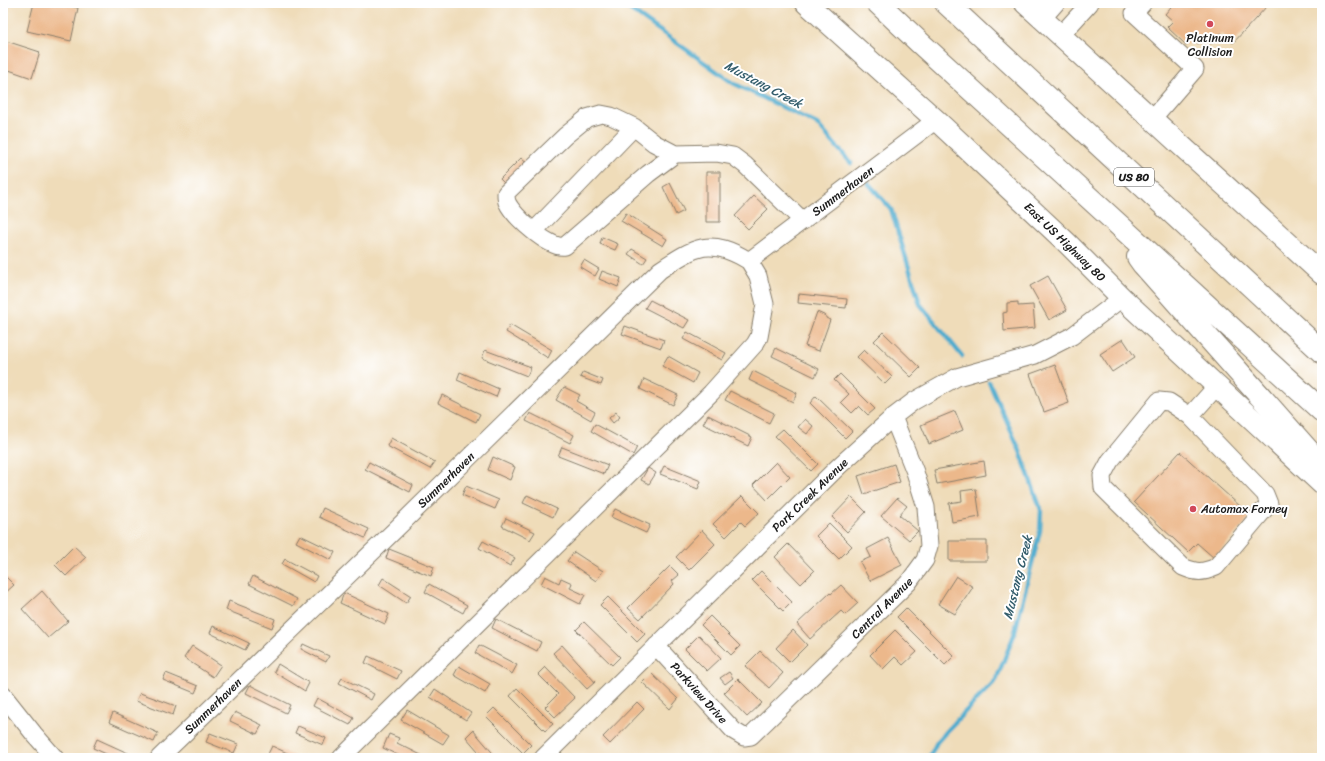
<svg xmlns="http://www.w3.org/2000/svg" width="1325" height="761" font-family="Sriracha,sans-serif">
  <rect width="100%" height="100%" fill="#fff"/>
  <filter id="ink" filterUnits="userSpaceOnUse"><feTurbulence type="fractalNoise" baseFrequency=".025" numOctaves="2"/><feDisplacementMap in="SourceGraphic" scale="8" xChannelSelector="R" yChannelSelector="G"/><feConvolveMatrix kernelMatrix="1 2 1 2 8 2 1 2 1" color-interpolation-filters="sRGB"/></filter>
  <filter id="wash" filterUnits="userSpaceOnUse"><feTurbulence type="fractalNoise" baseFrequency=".012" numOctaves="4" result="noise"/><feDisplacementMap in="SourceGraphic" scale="16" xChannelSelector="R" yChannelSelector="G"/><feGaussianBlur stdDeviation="0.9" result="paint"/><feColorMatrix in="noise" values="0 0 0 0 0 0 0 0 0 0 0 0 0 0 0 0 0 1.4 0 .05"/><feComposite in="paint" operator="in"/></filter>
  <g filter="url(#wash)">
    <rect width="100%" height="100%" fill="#efdcb9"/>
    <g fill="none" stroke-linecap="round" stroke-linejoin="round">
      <path stroke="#50acce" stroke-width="4.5" d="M 621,3 L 733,83 L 817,124 L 851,163
        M 868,183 L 891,209 L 920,304 L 962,356
        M 929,758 L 937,742 L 957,720 L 996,680 L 1014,635 L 1040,531 L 1041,510 L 1020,451 L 989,382"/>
    </g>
    <g id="blocks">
      <path fill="#ecb88b" d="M 34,3 L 58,3 L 78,8 L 71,41 L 27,31 Z
        M 1166,3 L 1267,3 L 1268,5 L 1233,43 L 1221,33 L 1211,44 L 1204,38 L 1198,44 L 1192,38 L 1186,45 L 1167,27 L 1173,21 L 1165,14 L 1171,7 Z
        M 3,40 L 40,52 L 32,78 L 3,68 Z
        M 521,158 L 532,168 L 510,189 L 500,179 Z
        M 706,172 L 720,172 L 720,222 L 706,222 Z
        M 670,183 L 684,211 L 676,215 L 663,187 Z
        M 754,196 L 768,209 L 748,229 L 735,216 Z
        M 626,213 L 667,239 L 663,246 L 621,221 Z
        M 602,237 L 618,244 L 615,250 L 600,244 Z
        M 632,249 L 647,258 L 643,264 L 628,254 Z
        M 584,260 L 599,269 L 595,276 L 580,267 Z
        M 602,271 L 621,278 L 618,287 L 599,279 Z
        M 1048,276 L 1067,310 L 1049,320 L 1030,286 Z
        M 799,294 L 847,299 L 846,308 L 798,303 Z
        M 650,300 L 689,320 L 684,328 L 645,308 Z
        M 1018,302 L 1018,306 L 1033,305 L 1035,328 L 1004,331 L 1003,313 L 1007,312 L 1007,303 Z
        M 817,312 L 826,316 L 826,318 L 830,320 L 819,351 L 805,346 Z
        M 510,325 L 552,350 L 548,358 L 506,332 Z
        M 625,326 L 664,340 L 661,348 L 622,334 Z
        M 687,332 L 726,353 L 722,360 L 683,339 Z
        M 883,332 L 920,368 L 911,377 L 874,341 Z
        M 1123,339 L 1135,357 L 1112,372 L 1100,354 Z
        M 776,348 L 819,369 L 815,377 L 772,356 Z
        M 485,350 L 531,367 L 527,376 L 482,358 Z
        M 864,350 L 892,377 L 885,384 L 857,357 Z
        M 668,356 L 698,373 L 693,383 L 662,366 Z
        M 1055,365 L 1069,403 L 1044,412 L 1030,374 Z
        M 753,371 L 797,393 L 793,402 L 749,380 Z
        M 460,372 L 499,389 L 496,397 L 457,380 Z
        M 583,372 L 603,380 L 601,385 L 580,377 Z
        M 840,374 L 875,409 L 868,415 L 859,406 L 852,413 L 841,402 L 849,394 L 834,380 Z
        M 644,379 L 678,395 L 673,405 L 640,389 Z
        M 564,387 L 580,395 L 576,401 L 595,412 L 591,420 L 556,400 Z
        M 730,391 L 774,413 L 769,423 L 725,400 Z
        M 442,395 L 480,414 L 476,422 L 438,403 Z
        M 816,396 L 852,431 L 845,438 L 810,403 Z
        M 955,411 L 963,430 L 929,444 L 921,425 Z
        M 616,412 L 620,417 L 613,423 L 609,418 Z
        M 530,413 L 574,435 L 570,443 L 526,421 Z
        M 708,415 L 752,437 L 748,446 L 703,424 Z
        M 805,419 L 813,426 L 807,434 L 798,427 Z
        M 595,424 L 637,447 L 633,455 L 591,431 Z
        M 783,429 L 818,464 L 811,471 L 775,436 Z
        M 391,438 L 435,462 L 430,469 L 387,446 Z
        M 562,447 L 608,465 L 604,474 L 558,456 Z
        M 1180,452 L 1251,516 L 1214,558 L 1197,543 L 1188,552 L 1134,502 Z
        M 493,457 L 515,467 L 510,480 L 488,470 Z
        M 984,461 L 986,475 L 937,484 L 934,470 Z
        M 369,462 L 413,485 L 410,492 L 365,469 Z
        M 776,462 L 790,477 L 767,500 L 753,485 Z
        M 894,464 L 900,482 L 864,494 L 858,476 Z
        M 664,466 L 701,481 L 698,489 L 660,474 Z
        M 648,468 L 656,473 L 649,484 L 641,480 Z
        M 466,486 L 499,500 L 495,509 L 462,495 Z
        M 976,489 L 980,517 L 952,522 L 949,503 L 962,501 L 961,491 Z
        M 527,495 L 557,509 L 553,517 L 523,503 Z
        M 742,496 L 759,513 L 745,526 L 741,522 L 726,537 L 713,524 Z
        M 851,497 L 866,512 L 847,532 L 832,517 Z
        M 897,498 L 907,506 L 899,515 L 918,531 L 909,540 L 881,516 Z
        M 323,508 L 369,529 L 365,538 L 319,517 Z
        M 615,509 L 650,525 L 646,533 L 611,517 Z
        M 506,518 L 535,532 L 530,540 L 502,526 Z
        M 829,523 L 852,546 L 839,559 L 816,536 Z
        M 702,530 L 715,544 L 689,570 L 676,557 Z
        M 300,535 L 335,552 L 331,560 L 296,542 Z
        M 888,538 L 902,565 L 870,581 L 860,562 L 871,557 L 867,549 Z
        M 483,541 L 515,558 L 510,566 L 479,548 Z
        M 949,541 L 987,541 L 987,561 L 949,561 Z
        M 788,544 L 814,571 L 801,584 L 775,557 Z
        M 74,546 L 86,557 L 66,576 L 55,565 Z
        M 389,549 L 434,567 L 431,576 L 386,558 Z
        M 574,552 L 603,571 L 596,581 L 567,561 Z
        M 285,559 L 317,576 L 314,582 L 282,564 Z
        M 670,566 L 679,575 L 672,581 L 674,584 L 640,619 L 628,608 Z
        M 761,571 L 792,602 L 783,611 L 752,580 Z
        M 3,574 L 14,585 L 3,595 Z
        M 253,576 L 297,599 L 293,606 L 249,584 Z
        M 545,576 L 559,583 L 561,578 L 572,583 L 570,588 L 585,595 L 580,604 L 541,584 Z
        M 956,576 L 973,587 L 955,614 L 938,604 Z
        M 383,578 L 411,596 L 406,603 L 379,585 Z
        M 429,584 L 467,605 L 463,613 L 425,592 Z
        M 841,585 L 858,603 L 845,615 L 841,611 L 810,639 L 797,624 L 830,593 L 831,594 Z
        M 42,591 L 68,621 L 48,638 L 22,609 Z
        M 344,593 L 389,614 L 385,624 L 340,603 Z
        M 608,597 L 645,634 L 637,642 L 600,605 Z
        M 229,601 L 275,619 L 272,628 L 226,610 Z
        M 906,608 L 954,656 L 945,665 L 897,617 Z
        M 710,616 L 740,646 L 731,655 L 701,625 Z
        M 496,619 L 541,642 L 537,651 L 492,628 Z
        M 584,622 L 620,657 L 612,665 L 576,630 Z
        M 213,626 L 249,643 L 245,650 L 210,633 Z
        M 793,630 L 807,645 L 790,662 L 776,648 Z
        M 895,630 L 917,652 L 903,665 L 895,657 L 883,669 L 870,655 Z
        M 699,635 L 721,658 L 707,671 L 685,649 Z
        M 303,644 L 329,656 L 326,662 L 301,649 Z
        M 479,645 L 517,665 L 512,674 L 475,653 Z
        M 562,645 L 595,682 L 587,689 L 553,653 Z
        M 192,646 L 221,665 L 213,677 L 184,658 Z
        M 760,651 L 783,673 L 769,688 L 745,666 Z
        M 368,656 L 401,671 L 397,679 L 365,663 Z
        M 278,664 L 309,683 L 305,691 L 274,672 Z
        M 459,666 L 490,684 L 485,693 L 454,675 Z
        M 545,667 L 575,698 L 555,717 L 545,707 L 558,694 L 538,674 Z
        M 729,672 L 733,678 L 725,684 L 720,678 Z
        M 166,673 L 198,686 L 195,693 L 163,680 Z
        M 651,673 L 678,699 L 670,709 L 642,682 Z
        M 342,678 L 374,694 L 371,700 L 339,683 Z
        M 738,679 L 762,703 L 747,717 L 724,693 Z
        M 250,685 L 290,705 L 286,713 L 246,693 Z
        M 517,688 L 553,724 L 545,731 L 510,696 Z
        M 435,689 L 471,713 L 466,720 L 430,697 Z
        M 140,693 L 176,706 L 173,715 L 136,701 Z
        M 317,698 L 354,718 L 350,725 L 313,706 Z
        M 637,702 L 644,709 L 610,744 L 603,737 Z
        M 494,708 L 531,745 L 523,753 L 486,716 Z
        M 407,710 L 449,735 L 443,744 L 401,720 Z
        M 235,712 L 262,725 L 257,734 L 230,721 Z
        M 113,713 L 158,733 L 154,742 L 109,722 Z
        M 298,726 L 326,738 L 323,745 L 295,733 Z
        M 473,730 L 497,758 L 484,758 L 466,737 Z
        M 210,733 L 238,744 L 234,753 L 206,742 Z
        M 389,734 L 399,738 L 397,743 L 425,757 L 424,758 L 404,758 L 383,748 Z
        M 97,739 L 130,754 L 128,758 L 115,758 L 93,748 Z
        M 272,746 L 298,758 L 277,758 L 268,754 Z"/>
    </g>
  </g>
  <g filter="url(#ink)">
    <use href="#blocks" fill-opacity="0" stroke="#867c6a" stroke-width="1"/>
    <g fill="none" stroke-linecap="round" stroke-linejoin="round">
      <g stroke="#867c6a" stroke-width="19">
        <path id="minor" d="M 1143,3 L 1134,13 L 1195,69 L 1152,119
          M 1042,19 L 1056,3
          M 1060,36 L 1090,3
          M 675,154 L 654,143 L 634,127 L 611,116 L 601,114 L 587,118 L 565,136 L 506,193 C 506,196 506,199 507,202 C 513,216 550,250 565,246 L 648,174 L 675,154 L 716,153 L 733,156 L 745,165 L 803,221
          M 534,231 L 634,127
          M 1190,416 L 1265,494 L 1269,504 L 1216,567 C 1202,573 1197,573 1183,567 L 1103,488 L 1102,476 L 1110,461 L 1159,401 L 1169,402 L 1190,416 L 1217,386
          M 656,646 L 734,731 L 744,737 L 751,736 L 908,583 L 925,560 L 929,546 L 926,507 L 915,472 L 893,417
          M 3,695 L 34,734 L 55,758
          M 159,758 L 394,531 L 660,270 C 696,246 710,237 749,261 L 936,120
          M 341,758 L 711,393 L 755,344 L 759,337 L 765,304 L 758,276 L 749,261
          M 543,758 L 839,466 L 893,417 L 914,401 L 957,377 L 1035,355 L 1072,336 L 1122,298"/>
      </g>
      <g stroke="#867c6a" stroke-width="23">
        <path id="major" d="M 806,3 L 936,120 L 1067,243 L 1122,298 L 1322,484
          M 1025,3 L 1322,274"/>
      </g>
      <g stroke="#867c6a" stroke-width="24">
        <path id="highway" d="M 878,3 L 919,42 L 1322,411
          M 946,3 L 1322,352
          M 1138,257 L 1143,264 L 1322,466"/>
      </g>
      <use href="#minor" stroke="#fff" stroke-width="17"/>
      <use href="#major" stroke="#fff" stroke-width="21"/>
      <use href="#highway" stroke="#fff" stroke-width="22"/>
    </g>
  </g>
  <g fill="#d1495b" stroke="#fff" stroke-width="1.5">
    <circle cx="1210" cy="24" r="4"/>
    <circle cx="1193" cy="509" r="4"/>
  </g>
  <g text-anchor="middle" stroke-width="4" stroke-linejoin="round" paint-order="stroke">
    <rect fill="#fff" stroke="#606060" stroke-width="1" x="1114" y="168" width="40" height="18" rx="3"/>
    <g font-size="11" font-weight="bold" fill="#1c1c1c">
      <text x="1134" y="181">US 80</text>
    </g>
    <g font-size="12" fill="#1c1c1c" stroke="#fff">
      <text x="1210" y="42">Platinum<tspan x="1210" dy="14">Collision</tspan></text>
      <text x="1201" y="513" text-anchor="start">Automax Forney</text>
    </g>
    <g font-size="12" fill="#1c1c1c" stroke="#fff">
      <text transform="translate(843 191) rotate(-37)" y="4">Summerhaven</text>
      <text transform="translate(1065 242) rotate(44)" y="4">East US Highway 80</text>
      <text transform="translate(446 480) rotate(-44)" y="4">Summerhaven</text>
      <text transform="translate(810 495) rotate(-44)" y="4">Park Creek Avenue</text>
      <text transform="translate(882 608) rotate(-45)" y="4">Central Avenue</text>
      <text transform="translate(699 693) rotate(48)" y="4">Parkview Drive</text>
      <text transform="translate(213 706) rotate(-44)" y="4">Summerhaven</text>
    </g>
    <g font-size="13" font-style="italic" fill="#335d6c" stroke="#fff">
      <text transform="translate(764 84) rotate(28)" y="5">Mustang Creek</text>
      <text transform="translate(1017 577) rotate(-76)" y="5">Mustang Creek</text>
    </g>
  </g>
  <rect width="1325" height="761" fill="none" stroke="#fff" stroke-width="16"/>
</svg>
